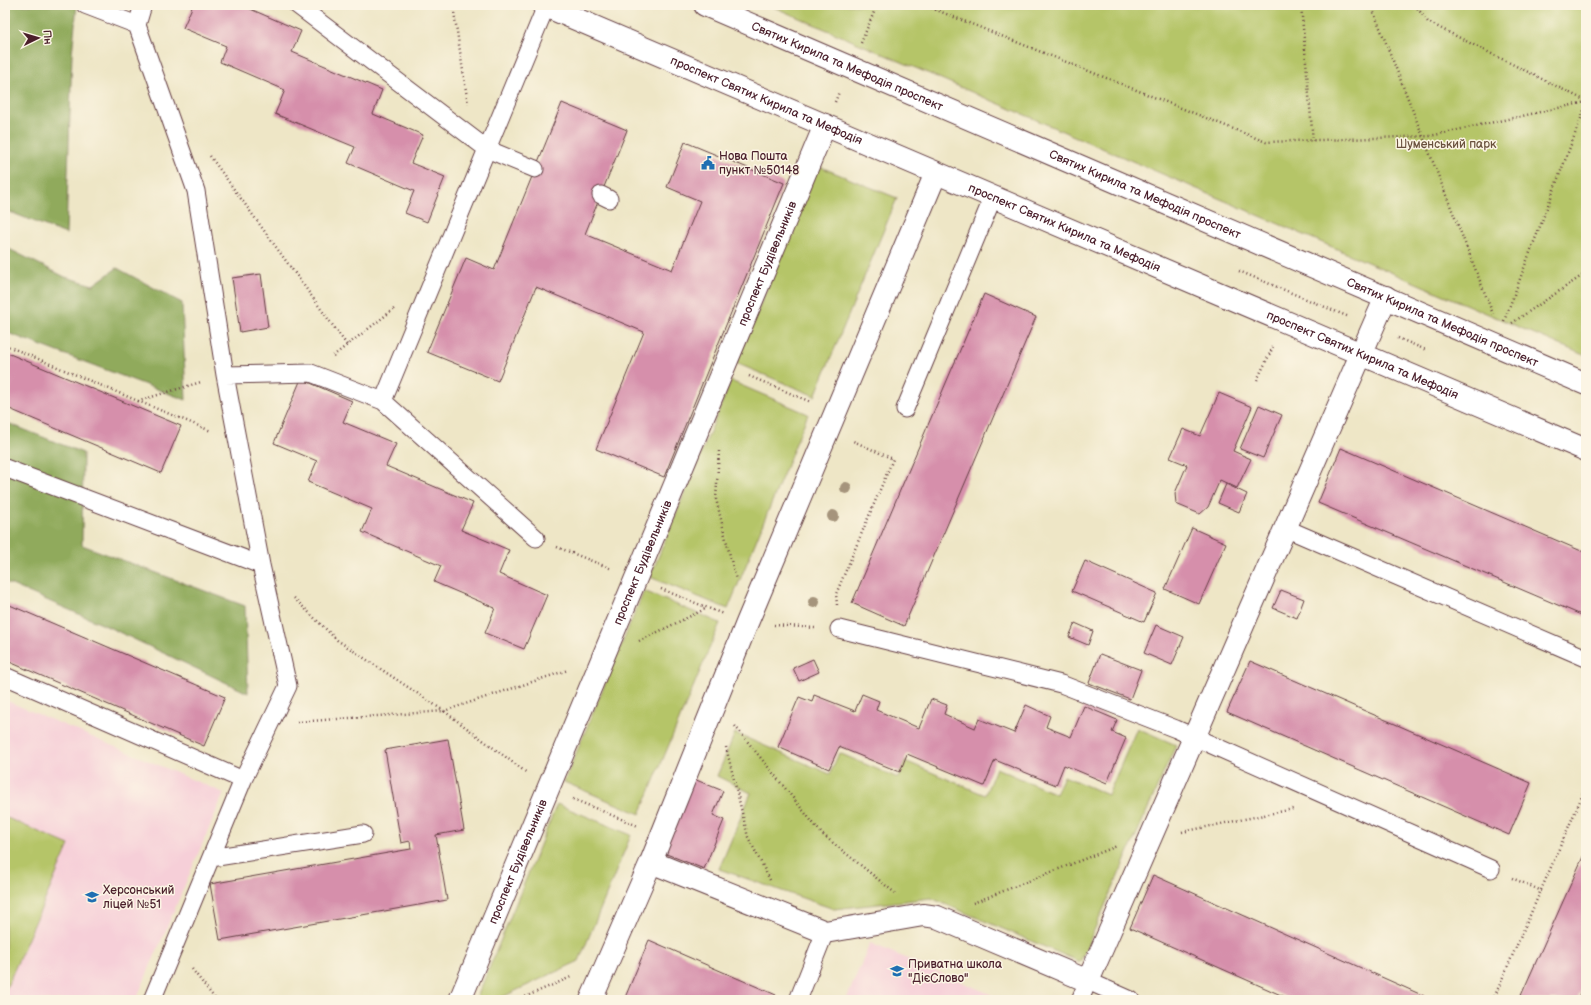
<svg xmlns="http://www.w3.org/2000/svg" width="1591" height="1005" font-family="'Balsamiq Sans',sans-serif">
  <rect width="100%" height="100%" fill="#fcf5e5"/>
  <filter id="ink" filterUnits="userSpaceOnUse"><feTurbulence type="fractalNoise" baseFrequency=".025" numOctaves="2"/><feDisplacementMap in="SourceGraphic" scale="8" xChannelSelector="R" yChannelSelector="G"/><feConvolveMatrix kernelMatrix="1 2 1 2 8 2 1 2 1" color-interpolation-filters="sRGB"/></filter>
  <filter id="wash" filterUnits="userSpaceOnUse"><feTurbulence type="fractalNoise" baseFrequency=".012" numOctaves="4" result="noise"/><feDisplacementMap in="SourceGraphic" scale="16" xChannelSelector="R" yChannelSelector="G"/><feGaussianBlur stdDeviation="0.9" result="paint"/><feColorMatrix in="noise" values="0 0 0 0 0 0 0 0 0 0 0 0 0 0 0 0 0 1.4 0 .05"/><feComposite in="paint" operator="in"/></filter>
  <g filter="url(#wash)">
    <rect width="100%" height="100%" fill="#eee6c6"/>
    <path fill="#f6cfd8" d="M 5,700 L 224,793 L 136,1000 L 5,1000 Z
      M 870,943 L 1004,1000 L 846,1000 Z"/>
    <path fill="#b5c567" stroke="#807249" d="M 769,5 L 1586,5 L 1586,356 Z
      M 818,166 L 897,198 L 815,396 L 736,363 Z
      M 731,381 L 808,414 L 728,609 L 650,577 Z
      M 644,591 L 720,623 L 640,814 L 564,782 Z
      M 1137,728 L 1176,745 L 1080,962 L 931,898 L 834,909 L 719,869 L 751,793 L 717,776 L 735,733 L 830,774 L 839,753 L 898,778 L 905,761 L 985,795 L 996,768 L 1056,794 L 1064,776 L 1108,795 Z
      M 557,804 L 631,835 L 579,961 L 496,1000 L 476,1000 Z
      M 5,817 L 69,845 L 5,991 Z"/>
    <path fill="#90aa5c" stroke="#6d6444" d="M 5,5 L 77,5 L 72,54 L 66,234 L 5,210 Z
      M 5,247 L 65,277 L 93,285 L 117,268 L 182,303 L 186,400 L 5,332 Z
      M 5,422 L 83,453 L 82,545 L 245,606 L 248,693 L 104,625 L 5,582 Z"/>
    <g id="blocks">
      <path fill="#d68fab" d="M 193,5 L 249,5 L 248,8 L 301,31 L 292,52 L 382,90 L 373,114 L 423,135 L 411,163 L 445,177 L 427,222 L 405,213 L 414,191 L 348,163 L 355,147 L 275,114 L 285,90 L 220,62 L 226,46 L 183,28 Z
        M 562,103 L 627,130 L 585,234 L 672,270 L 700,201 L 667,187 L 685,142 L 784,183 L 664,477 L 596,449 L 644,332 L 536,287 L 498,381 L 427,352 L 466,258 L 494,270 Z
        M 261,274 L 268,327 L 240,332 L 232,278 Z
        M 984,294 L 1036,317 L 904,626 L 852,603 Z
        M 5,352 L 181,426 L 161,473 L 5,407 Z
        M 301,379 L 352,401 L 343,422 L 396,444 L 386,466 L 473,503 L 461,530 L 509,550 L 499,574 L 547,595 L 524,649 L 485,633 L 495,608 L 434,582 L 441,566 L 362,532 L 372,509 L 308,482 L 317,461 L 274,443 Z
        M 1219,393 L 1252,407 L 1233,451 L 1251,459 L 1237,488 L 1220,480 L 1208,507 L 1200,514 L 1176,504 L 1175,493 L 1187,465 L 1170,458 L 1183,429 L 1200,436 Z
        M 1259,405 L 1282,415 L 1263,458 L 1240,449 Z
        M 1341,448 L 1586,553 L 1586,617 L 1318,503 Z
        M 1226,484 L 1247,494 L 1239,512 L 1218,503 Z
        M 1192,528 L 1226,543 L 1199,604 L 1165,589 Z
        M 1085,561 L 1157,593 L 1144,622 L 1072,591 Z
        M 1281,590 L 1304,599 L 1297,618 L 1273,608 Z
        M 5,603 L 225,697 L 204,746 L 5,660 Z
        M 1075,623 L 1093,631 L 1088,645 L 1069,637 Z
        M 1156,625 L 1184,637 L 1172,665 L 1144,653 Z
        M 1100,654 L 1141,670 L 1130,699 L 1089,683 Z
        M 813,659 L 819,672 L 799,681 L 793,668 Z
        M 1250,661 L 1531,783 L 1509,835 L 1227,712 Z
        M 862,694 L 879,701 L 876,710 L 919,728 L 931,699 L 947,705 L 944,714 L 975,728 L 979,719 L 1014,733 L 1026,705 L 1050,716 L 1046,727 L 1071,737 L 1084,706 L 1117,720 L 1112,732 L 1126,738 L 1107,783 L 1064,765 L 1056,785 L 995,760 L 984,786 L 907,754 L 900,772 L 839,747 L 829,769 L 778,747 L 799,697 L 812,702 L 814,695 L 855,711 Z
        M 448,739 L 464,830 L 436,835 L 447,900 L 220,940 L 210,884 L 411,849 L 410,841 L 401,843 L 385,750 Z
        M 689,777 L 723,791 L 713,815 L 724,820 L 704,869 L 659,851 Z
        M 1586,850 L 1586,980 L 1577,1000 L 1519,1000 Z
        M 1153,875 L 1424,996 L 1422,1000 L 1292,1000 L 1130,928 Z
        M 649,940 L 776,995 L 774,1000 L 624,1000 Z"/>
    </g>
  </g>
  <g filter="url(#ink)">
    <use href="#blocks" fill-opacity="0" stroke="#633d42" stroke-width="1"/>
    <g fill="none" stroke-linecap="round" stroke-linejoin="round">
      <g stroke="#633d42" stroke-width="19">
        <path id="lane" d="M 85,5 L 137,25
          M 143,5 L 137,25 L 196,191 L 225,375
          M 297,5 L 487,149 L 535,169
          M 601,195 L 609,199
          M 383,401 L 536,538
          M 905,409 L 993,197
          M 5,468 L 261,565
          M 1285,528 L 1586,658
          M 839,629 L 1061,684 L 1176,729 L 1491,869
          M 5,676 L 243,780
          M 211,858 L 363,834
          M 152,1000 L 243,780 L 288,686 L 261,565 L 225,375 L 311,373 L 383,401 L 546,6
          M 798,1000 L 825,932
          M 1080,1000 L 1088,981 L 1131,1000"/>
      </g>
      <g stroke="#633d42" stroke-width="24">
        <g id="street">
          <path id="s1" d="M 543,5 L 1586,450"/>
          <path id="s2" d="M 705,5 L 1586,384"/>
          <path d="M 651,862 L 825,932 L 923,915 L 937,917 L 1088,981 L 1386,297"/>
          <path id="s3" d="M 460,1000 L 825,125"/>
          <path d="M 591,1000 L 651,862 L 747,623 L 936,173"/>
        </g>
      </g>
      <path stroke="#633d42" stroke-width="2.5" stroke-dasharray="1 3" stroke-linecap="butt" d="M 453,5 L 468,104
        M 924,5 L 1266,142 L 1430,136 L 1586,102
        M 1301,5 L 1313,141
        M 1371,5 L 1493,314
        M 1415,5 L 1428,22 L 1586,101
        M 1581,5 L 1586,13
        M 935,10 L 943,5
        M 861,43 L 877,5
        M 835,102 L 839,92
        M 210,156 L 347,345
        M 1239,271 L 1349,317
        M 1504,321 L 1586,105
        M 1512,323 L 1586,273
        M 1398,338 L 1426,350
        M 5,345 L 138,401 L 201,382
        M 333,356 L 394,309
        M 749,376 L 811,402
        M 1257,380 L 1273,347
        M 138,401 L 211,431
        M 719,451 L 716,499 L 736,580
        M 557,547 L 612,569
        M 661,589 L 723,614
        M 294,598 L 337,640 L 444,711 L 568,670
        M 837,605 L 836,594 L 893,459 L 851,440
        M 774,625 L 815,628
        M 639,641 L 707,608
        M 297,722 L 444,711 L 527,773
        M 735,726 L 822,834 L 895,893
        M 726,747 L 748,837 L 770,880
        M 573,799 L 638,826
        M 1182,832 L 1293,809
        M 1512,878 L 1542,891
        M 973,903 L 1117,846
        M 192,969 L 216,1000
        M 518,1000 L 571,977
        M 1493,1000 L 1586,787"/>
      <use href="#lane" stroke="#fff" stroke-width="17"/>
      <use href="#street" stroke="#fff" stroke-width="22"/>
    </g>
    <g fill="#a5947b">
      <circle cx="846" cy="488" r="6"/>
      <circle cx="833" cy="516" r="6"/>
      <circle cx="814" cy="602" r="6"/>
    </g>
  </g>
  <defs>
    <g id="civic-bare" transform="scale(1.08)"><path d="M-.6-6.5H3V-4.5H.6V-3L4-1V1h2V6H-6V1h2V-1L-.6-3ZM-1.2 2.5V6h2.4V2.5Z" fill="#1f6fb2" stroke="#fcf5e5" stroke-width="2.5" paint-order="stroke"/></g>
    <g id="school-bare" transform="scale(1.08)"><path d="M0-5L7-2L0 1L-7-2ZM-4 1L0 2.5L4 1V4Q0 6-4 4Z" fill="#1f6fb2" stroke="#fcf5e5" stroke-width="2.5" paint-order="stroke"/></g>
  </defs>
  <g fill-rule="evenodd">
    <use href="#civic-bare" x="708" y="163"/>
    <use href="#school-bare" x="92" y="897"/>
    <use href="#school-bare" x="897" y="971"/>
  </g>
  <g text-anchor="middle" stroke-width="3" stroke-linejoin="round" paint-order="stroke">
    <g font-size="12" fill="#4a1f2b" stroke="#fcf5e5">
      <text dy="4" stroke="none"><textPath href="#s2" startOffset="155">Святих Кирила та Мефодія проспект</textPath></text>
      <text dy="4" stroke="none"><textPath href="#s1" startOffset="243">проспект Святих Кирила та Мефодія</textPath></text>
      <text dy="4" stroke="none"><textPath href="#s2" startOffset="479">Святих Кирила та Мефодія проспект</textPath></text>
      <text dy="4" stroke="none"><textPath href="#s1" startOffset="567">проспект Святих Кирила та Мефодія</textPath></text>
      <text dy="4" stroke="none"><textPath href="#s3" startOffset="798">проспект Будівельників</textPath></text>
      <text dy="4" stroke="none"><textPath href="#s2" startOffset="803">Святих Кирила та Мефодія проспект</textPath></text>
      <text dy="4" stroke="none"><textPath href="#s1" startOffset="891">проспект Святих Кирила та Мефодія</textPath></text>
      <text dy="4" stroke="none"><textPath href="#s3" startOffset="474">проспект Будівельників</textPath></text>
      <text dy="4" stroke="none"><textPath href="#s3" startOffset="150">проспект Будівельників</textPath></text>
    </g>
    <g font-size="12" fill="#6a513d" stroke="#fcf5e5">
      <text x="1446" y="148">Шуменський парк</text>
    </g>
    <g font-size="12" fill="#4a1f2b" stroke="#fcf5e5" text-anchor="start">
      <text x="719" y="160">Нова Пошта<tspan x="719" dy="14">пункт №50148</tspan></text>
      <text x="103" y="894">Херсонський<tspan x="103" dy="14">ліцей №51</tspan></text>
      <text x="908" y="968">Приватна школа<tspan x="908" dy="14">"ДієСлово"</tspan></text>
    </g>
  </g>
  <rect width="1591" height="1005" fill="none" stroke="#fcf5e5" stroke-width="20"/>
  <g transform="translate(38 38) rotate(85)" stroke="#fcf5e5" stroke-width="3" paint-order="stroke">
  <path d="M0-3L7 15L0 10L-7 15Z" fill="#4a1f2b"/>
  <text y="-6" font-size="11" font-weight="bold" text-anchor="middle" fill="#4a1f2b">Пн</text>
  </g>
</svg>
